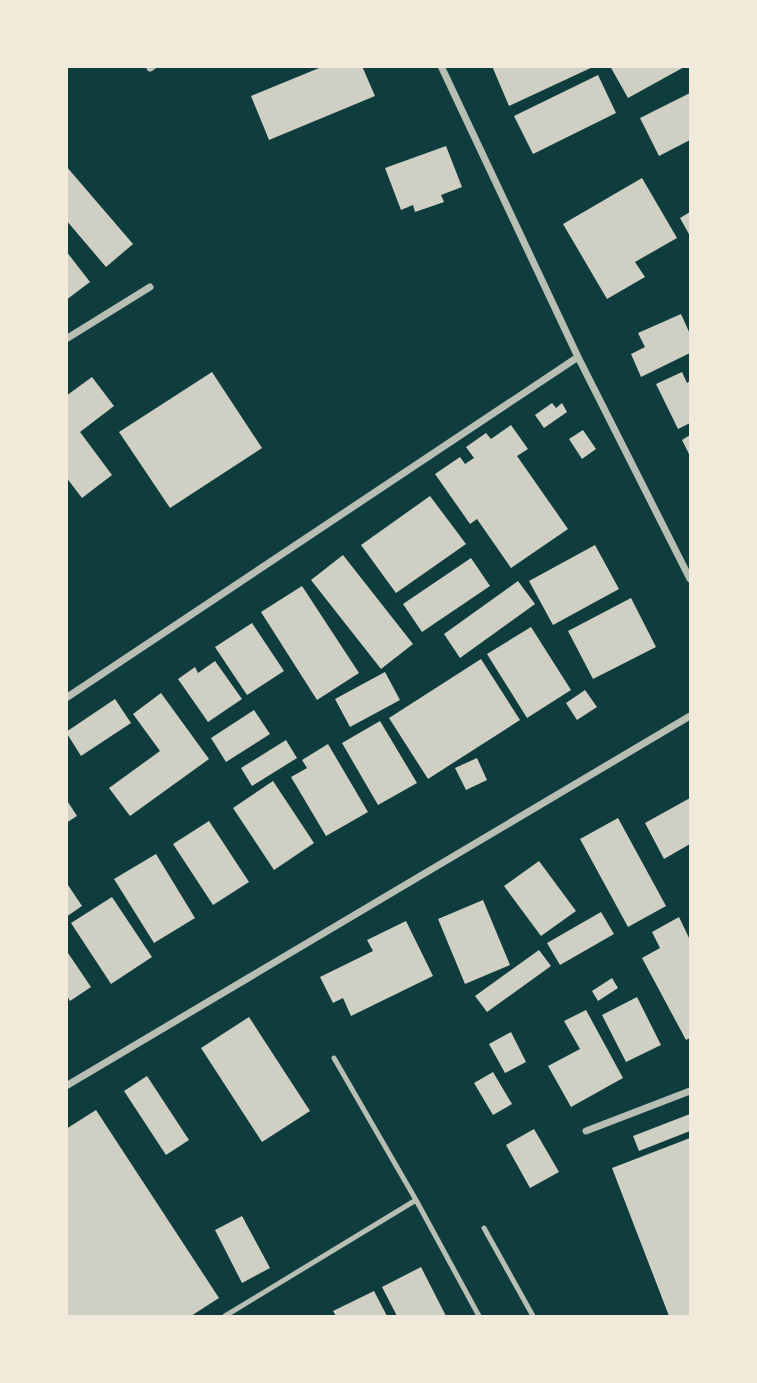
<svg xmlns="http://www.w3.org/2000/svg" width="757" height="1383" font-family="Cabin,sans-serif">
  <rect width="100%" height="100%" fill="#0f3d3e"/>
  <path fill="#cfcfc3" d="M 324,66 L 362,66 L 375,96 L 269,140 L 251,96 Z
    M 492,66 L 595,66 L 509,106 Z
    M 610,66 L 686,66 L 628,98 Z
    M 598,75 L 616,113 L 533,154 L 514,116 Z
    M 690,93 L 690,140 L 659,156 L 640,118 Z
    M 446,146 L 462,187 L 441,195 L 444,202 L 415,212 L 413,205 L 401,210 L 385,168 Z
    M 66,166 L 133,244 L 106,267 L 66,220 Z
    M 642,178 L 677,238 L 635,262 L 645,277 L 607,299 L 563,224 Z
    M 690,212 L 690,236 L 680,218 Z
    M 66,251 L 90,282 L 66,300 Z
    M 681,314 L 690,334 L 690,353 L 641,377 L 631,354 L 645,347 L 638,333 Z
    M 212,372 L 262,448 L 170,508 L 119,432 Z
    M 682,372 L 687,383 L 690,381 L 690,423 L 678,429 L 656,384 Z
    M 92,377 L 114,406 L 80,432 L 112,475 L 82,498 L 66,477 L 66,396 Z
    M 552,403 L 556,408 L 562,403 L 567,412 L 544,428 L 535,415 Z
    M 511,425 L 528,449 L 517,456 L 568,529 L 511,568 L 477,519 L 470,524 L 435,474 L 460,457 L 465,464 L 474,458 L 466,447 L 486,433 L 491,439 Z
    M 583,430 L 596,449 L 582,459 L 569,439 Z
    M 690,435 L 690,456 L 682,440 Z
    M 430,496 L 466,544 L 396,593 L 361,545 Z
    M 595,545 L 619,589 L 553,625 L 529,581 Z
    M 343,555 L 413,644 L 381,669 L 311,580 Z
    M 471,558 L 490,586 L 422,632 L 403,604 Z
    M 518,581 L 535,604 L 460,658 L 444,634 Z
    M 302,586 L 359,673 L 317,700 L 261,612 Z
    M 631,598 L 656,647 L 593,679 L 568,631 Z
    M 252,623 L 284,671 L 247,695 L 215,647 Z
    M 531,627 L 571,690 L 527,718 L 487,654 Z
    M 481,659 L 520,720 L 428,779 L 389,718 Z
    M 215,661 L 242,699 L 208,722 L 178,679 L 195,667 L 198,673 Z
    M 385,672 L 400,700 L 350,727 L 335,699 Z
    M 585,690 L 597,707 L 577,720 L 566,703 Z
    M 161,693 L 209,759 L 130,816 L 109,788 L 160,751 L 133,714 Z
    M 115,699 L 131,723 L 81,756 L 66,732 Z
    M 254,710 L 270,734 L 226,762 L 211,738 Z
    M 380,721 L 417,783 L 378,805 L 342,743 Z
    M 286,740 L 297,758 L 252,786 L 241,768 Z
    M 328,744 L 368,812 L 326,836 L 291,777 L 307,768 L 302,760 Z
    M 477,758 L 487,780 L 466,790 L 455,768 Z
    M 273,781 L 314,843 L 274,870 L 233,808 Z
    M 690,798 L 690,844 L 664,859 L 645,823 Z
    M 66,799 L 77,816 L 66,823 Z
    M 618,818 L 666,906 L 628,927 L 580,839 Z
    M 209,821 L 249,882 L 213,905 L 173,844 Z
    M 156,854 L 195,918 L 154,943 L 114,879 Z
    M 539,861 L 576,911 L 541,936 L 504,886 Z
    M 68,885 L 82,906 L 66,917 L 66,886 Z
    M 112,897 L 152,957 L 111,984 L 71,923 Z
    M 483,900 L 510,965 L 465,984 L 438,919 Z
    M 601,912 L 614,934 L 560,965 L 547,943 Z
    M 679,917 L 690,940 L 690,1038 L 686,1040 L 642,958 L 660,948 L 652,932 Z
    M 406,921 L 433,976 L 351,1016 L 343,998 L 333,1003 L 320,977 L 373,951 L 367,940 Z
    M 66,950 L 91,987 L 70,1001 L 66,994 Z
    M 539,950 L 551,966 L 487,1012 L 475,996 Z
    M 612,978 L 618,988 L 598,1001 L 592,991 Z
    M 637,997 L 661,1045 L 626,1062 L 602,1015 Z
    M 586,1010 L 623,1078 L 571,1107 L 548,1066 L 580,1049 L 564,1021 Z
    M 249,1017 L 310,1111 L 262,1142 L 201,1048 Z
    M 511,1032 L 526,1062 L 505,1073 L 489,1044 Z
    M 493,1072 L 512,1104 L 493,1115 L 474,1083 Z
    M 147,1076 L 189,1140 L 166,1155 L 124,1091 Z
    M 96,1110 L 219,1298 L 191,1316 L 66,1316 L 66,1129 Z
    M 690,1114 L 690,1131 L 639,1151 L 633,1136 Z
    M 534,1129 L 559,1172 L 530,1188 L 506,1145 Z
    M 690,1138 L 690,1316 L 669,1316 L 612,1168 Z
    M 242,1216 L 270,1268 L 242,1283 L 215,1230 Z
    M 421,1267 L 446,1316 L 397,1316 L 382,1287 Z
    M 374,1291 L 387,1316 L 336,1316 L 333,1311 Z"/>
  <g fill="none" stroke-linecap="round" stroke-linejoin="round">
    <path stroke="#b8beb3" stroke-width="5" d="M 334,1058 L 416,1200 L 479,1316
      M 484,1228 L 533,1316
      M 225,1316 L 416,1200"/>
    <path stroke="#b8beb3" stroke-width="7" d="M 441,66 L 578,357 L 690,579
      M 150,68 L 153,66
      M 66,339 L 150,287
      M 66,698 L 578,357
      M 66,1086 L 690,716
      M 586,1131 L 690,1091"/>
  </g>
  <rect width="757" height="1383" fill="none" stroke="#f1e9da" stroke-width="136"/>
</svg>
